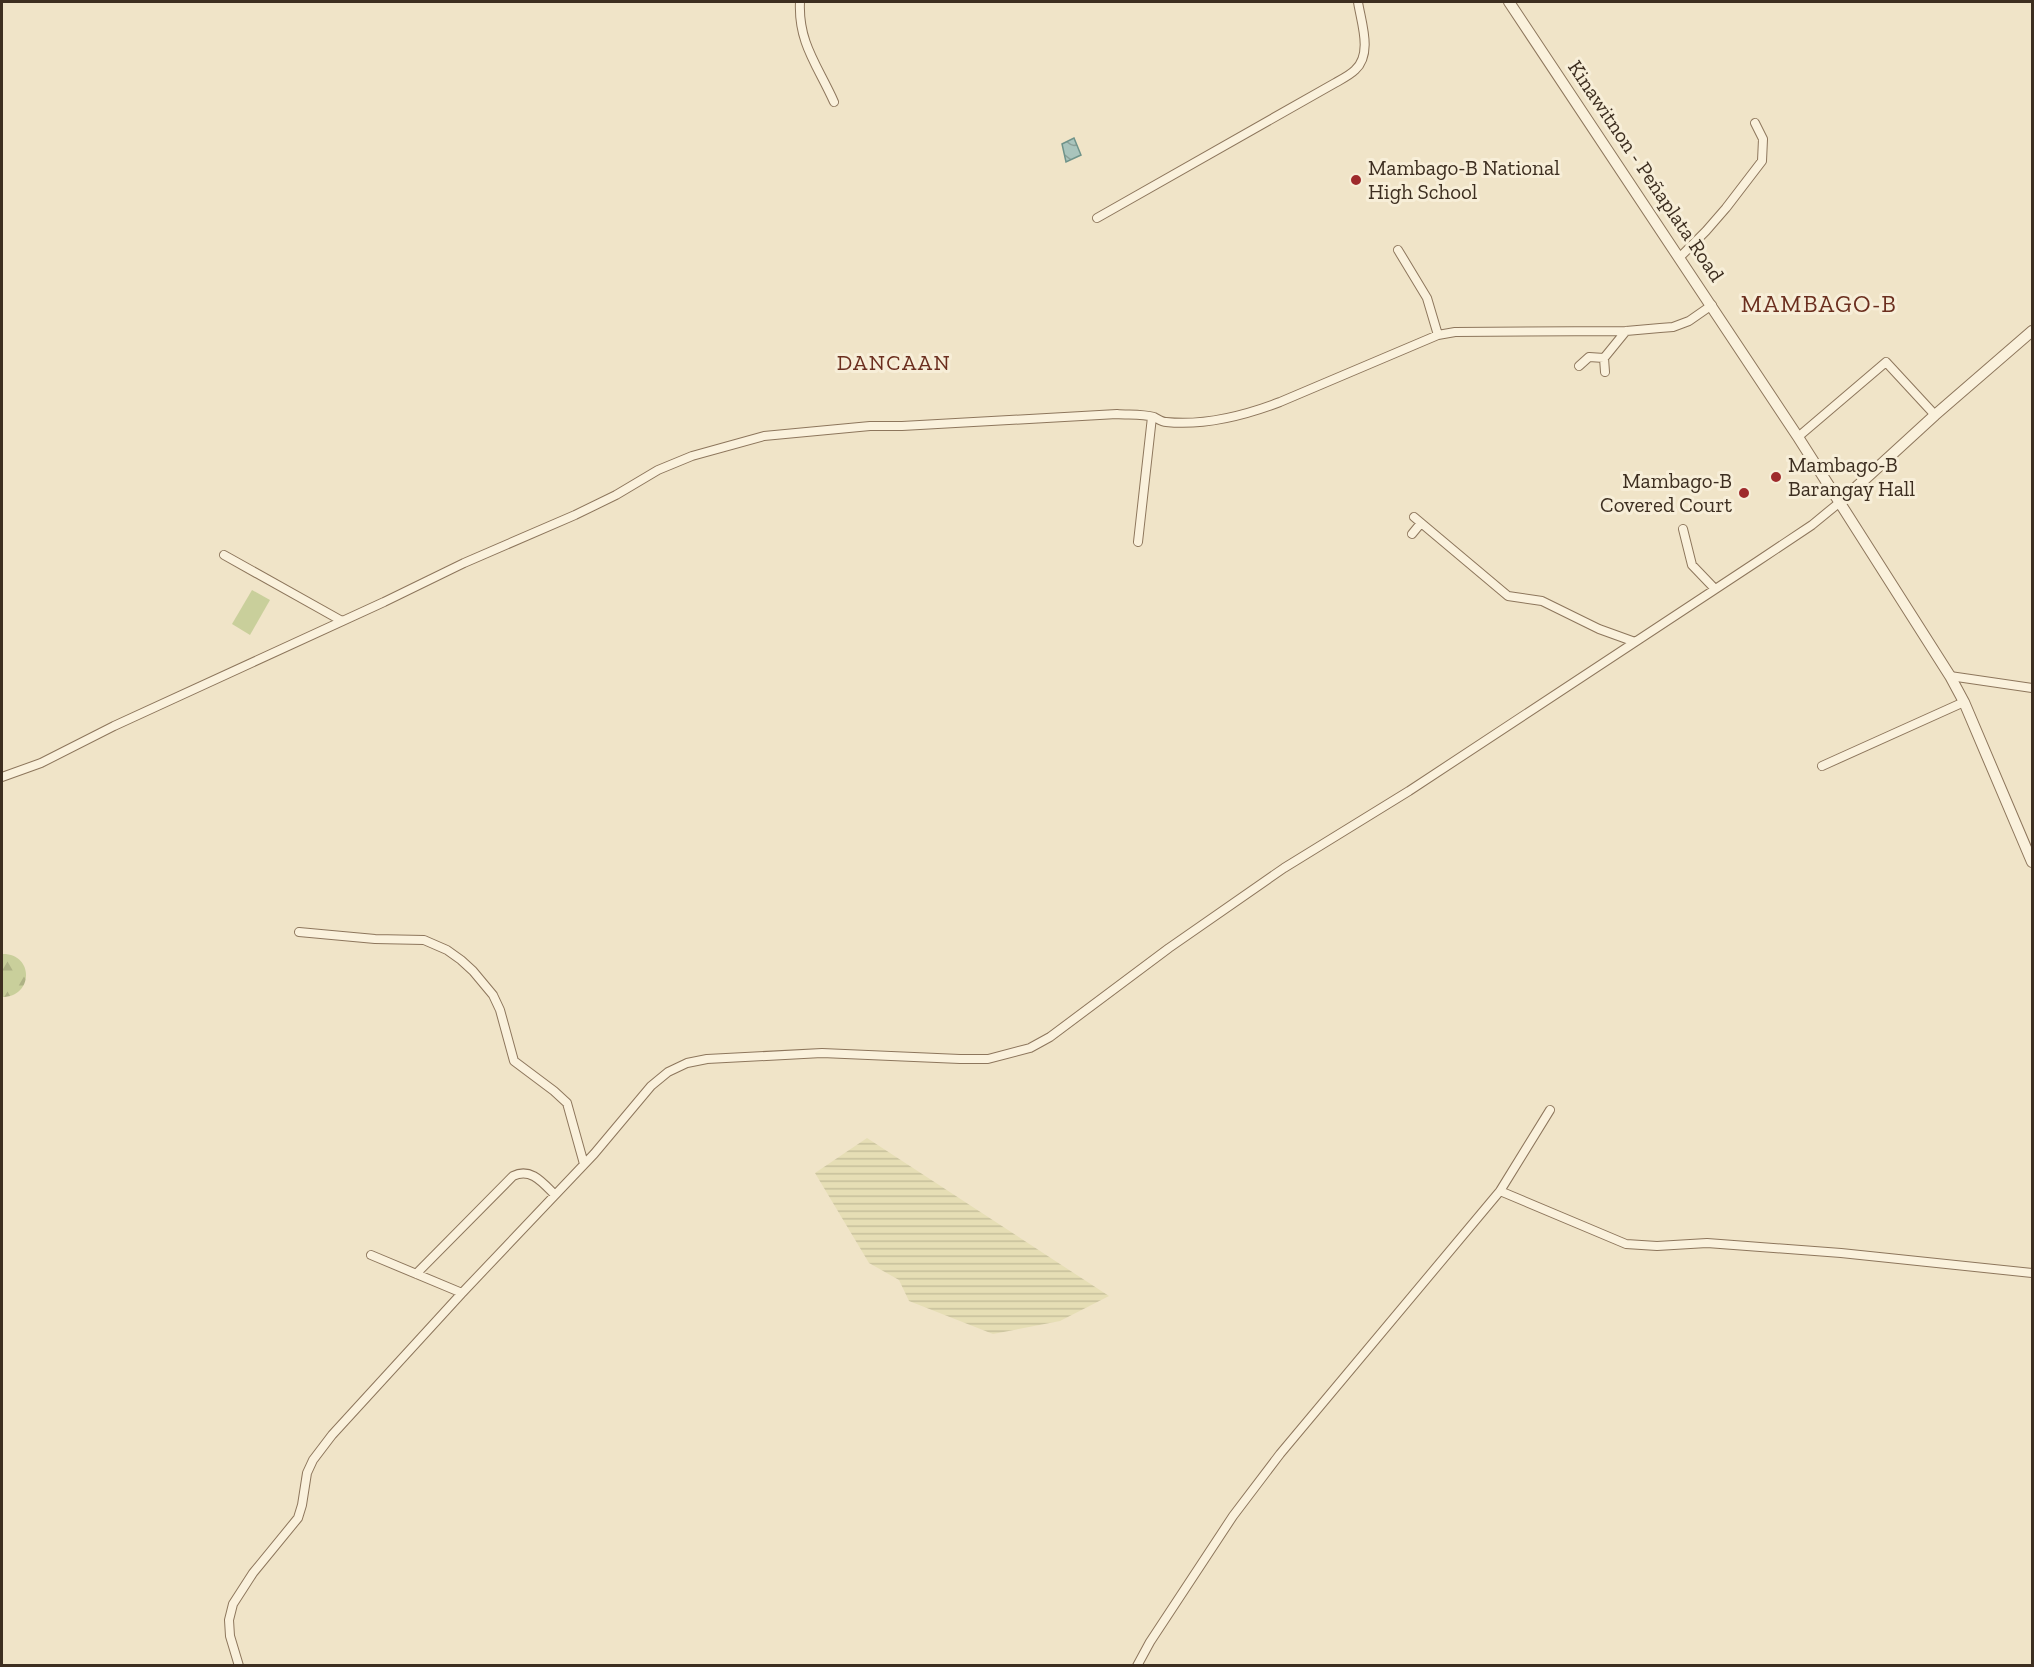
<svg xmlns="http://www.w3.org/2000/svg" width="2034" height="1667" font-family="'Zilla Slab',serif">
  <defs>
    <pattern id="farmland-rules" width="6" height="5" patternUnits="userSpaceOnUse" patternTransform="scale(1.5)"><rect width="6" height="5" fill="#e6deb5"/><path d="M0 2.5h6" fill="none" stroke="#c6bf9b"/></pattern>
    <pattern id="forest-firs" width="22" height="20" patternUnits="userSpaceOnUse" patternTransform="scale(1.5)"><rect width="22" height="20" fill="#c9cf9b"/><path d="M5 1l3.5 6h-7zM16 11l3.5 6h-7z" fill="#aeb285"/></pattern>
    <pattern id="water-waves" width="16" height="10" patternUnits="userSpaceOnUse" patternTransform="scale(1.5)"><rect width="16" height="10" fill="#a9c4bc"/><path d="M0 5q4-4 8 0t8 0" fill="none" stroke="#8ba098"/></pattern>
  </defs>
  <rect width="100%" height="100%" fill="#f0e4c8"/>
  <path fill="url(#farmland-rules)" d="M 867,1138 L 1109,1296 L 1060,1321 L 993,1334 L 909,1301 L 899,1280 L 869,1263 L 815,1173 Z"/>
  <path fill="url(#forest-firs)" d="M 2,954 C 34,953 34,997 2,997 Z"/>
  <path fill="#c9cf9b" d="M 252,590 L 270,600 L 250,635 L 232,624 Z"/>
  <path fill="url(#water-waves)" stroke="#6f938a" stroke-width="1.5" d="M 1074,138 L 1081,155 L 1066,162 L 1062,144 Z"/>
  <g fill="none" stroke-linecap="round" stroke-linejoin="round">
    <g stroke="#8d765c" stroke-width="10">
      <path id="minor" d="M 800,2 C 798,43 818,66 834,102
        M 1097,218 L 1335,83 C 1342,79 1350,75 1355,70 C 1373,54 1361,22 1358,2
        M 1398,250 L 1427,298 L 1438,335
        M 1680,257 L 1706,231 L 1726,208 L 1762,161 L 1763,139 L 1755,123
        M 1579,366 L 1589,357 L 1604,358
        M 1605,372 L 1604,358 L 1626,331
        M 1798,437 L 1886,362 L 1935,415
        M 1414,517 L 1508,596 L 1542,601 L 1599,629 L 1635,642
        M 1683,529 L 1692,565 L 1715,589
        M 1412,534 L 1421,523
        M 1138,542 L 1152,417
        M 224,555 L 342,621
        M 1950,676 L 2032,688
        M 1822,766 L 1964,702
        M 2,777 L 41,763 L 114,726 L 384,602 L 464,563 L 575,515 L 616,495 L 658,470 L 692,456 L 764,436 L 870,426 L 902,426 L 1117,414 C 1128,415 1142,414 1154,417 C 1158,419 1162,422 1166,422 C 1204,426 1246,415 1280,402 L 1438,335 L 1455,332 L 1626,331 L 1660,328 L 1673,327 L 1689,321 L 1712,305
        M 299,932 L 375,939 L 424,940 L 447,950 L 461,960 L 473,971 L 493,995 L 500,1010 L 514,1061 L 554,1091 L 567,1103 L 584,1164
        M 1500,1191 L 1626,1244 L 1657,1246 L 1707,1243 L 1747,1246 L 1841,1253 L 2032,1273
        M 371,1255 L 462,1293
        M 416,1274 L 513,1176 C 531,1167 543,1183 555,1195
        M 239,1666 L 230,1636 L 229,1620 L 233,1604 L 253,1573 L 298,1518 L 302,1505 L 307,1473 L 313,1460 L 332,1435 L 462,1293 L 594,1154 L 651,1086 L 668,1072 L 687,1063 L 707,1059 L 822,1053 L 960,1059 L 988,1059 L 1030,1048 L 1050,1037 L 1169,948 L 1284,868 L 1409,791 L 1758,561 L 1812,525 L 1840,502
        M 1137,1666 L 1150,1642 L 1233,1516 L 1280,1454 L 1500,1191 L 1550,1110"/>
    </g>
    <g stroke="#8d765c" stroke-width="12">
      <path id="tertiary" d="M 1509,2 L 1798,437 L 1950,676 L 1964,702 L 2032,862
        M 1840,502 L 1935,415 L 2032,331"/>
    </g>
    <use href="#minor" stroke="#faf1dc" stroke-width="8"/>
    <use href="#tertiary" stroke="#faf1dc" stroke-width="10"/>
  </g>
  <g fill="#9e2a2b" stroke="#f7eed8" stroke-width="2">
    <circle cx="1356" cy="180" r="6"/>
    <circle cx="1776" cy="477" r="6"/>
    <circle cx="1744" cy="493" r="6"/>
  </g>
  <g text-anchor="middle" stroke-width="6" stroke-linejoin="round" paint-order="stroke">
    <g font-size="21" fill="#3d2e20" stroke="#f7eed8" text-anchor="start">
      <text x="1368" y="175">Mambago-B National<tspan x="1368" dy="24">High School</tspan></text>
      <text x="1788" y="472">Mambago-B<tspan x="1788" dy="24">Barangay Hall</tspan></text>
      <text x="1732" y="488" text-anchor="end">Mambago-B<tspan x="1732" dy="24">Covered Court</tspan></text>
    </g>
    <g font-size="21" fill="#3d2e20" stroke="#f7eed8">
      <text transform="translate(1646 171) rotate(56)" y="7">Kinawitnon - Peñaplata Road</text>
    </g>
    <g font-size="22" letter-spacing="1.5" fill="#6b2e1e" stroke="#f7eed8">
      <text x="894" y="370">DANCAAN</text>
    </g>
    <g font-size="24" letter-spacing="1.5" fill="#6b2e1e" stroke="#f7eed8">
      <text x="1819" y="312">MAMBAGO-B</text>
    </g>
  </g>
  <rect width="2034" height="1667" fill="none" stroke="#3d2e20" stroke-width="6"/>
</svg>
